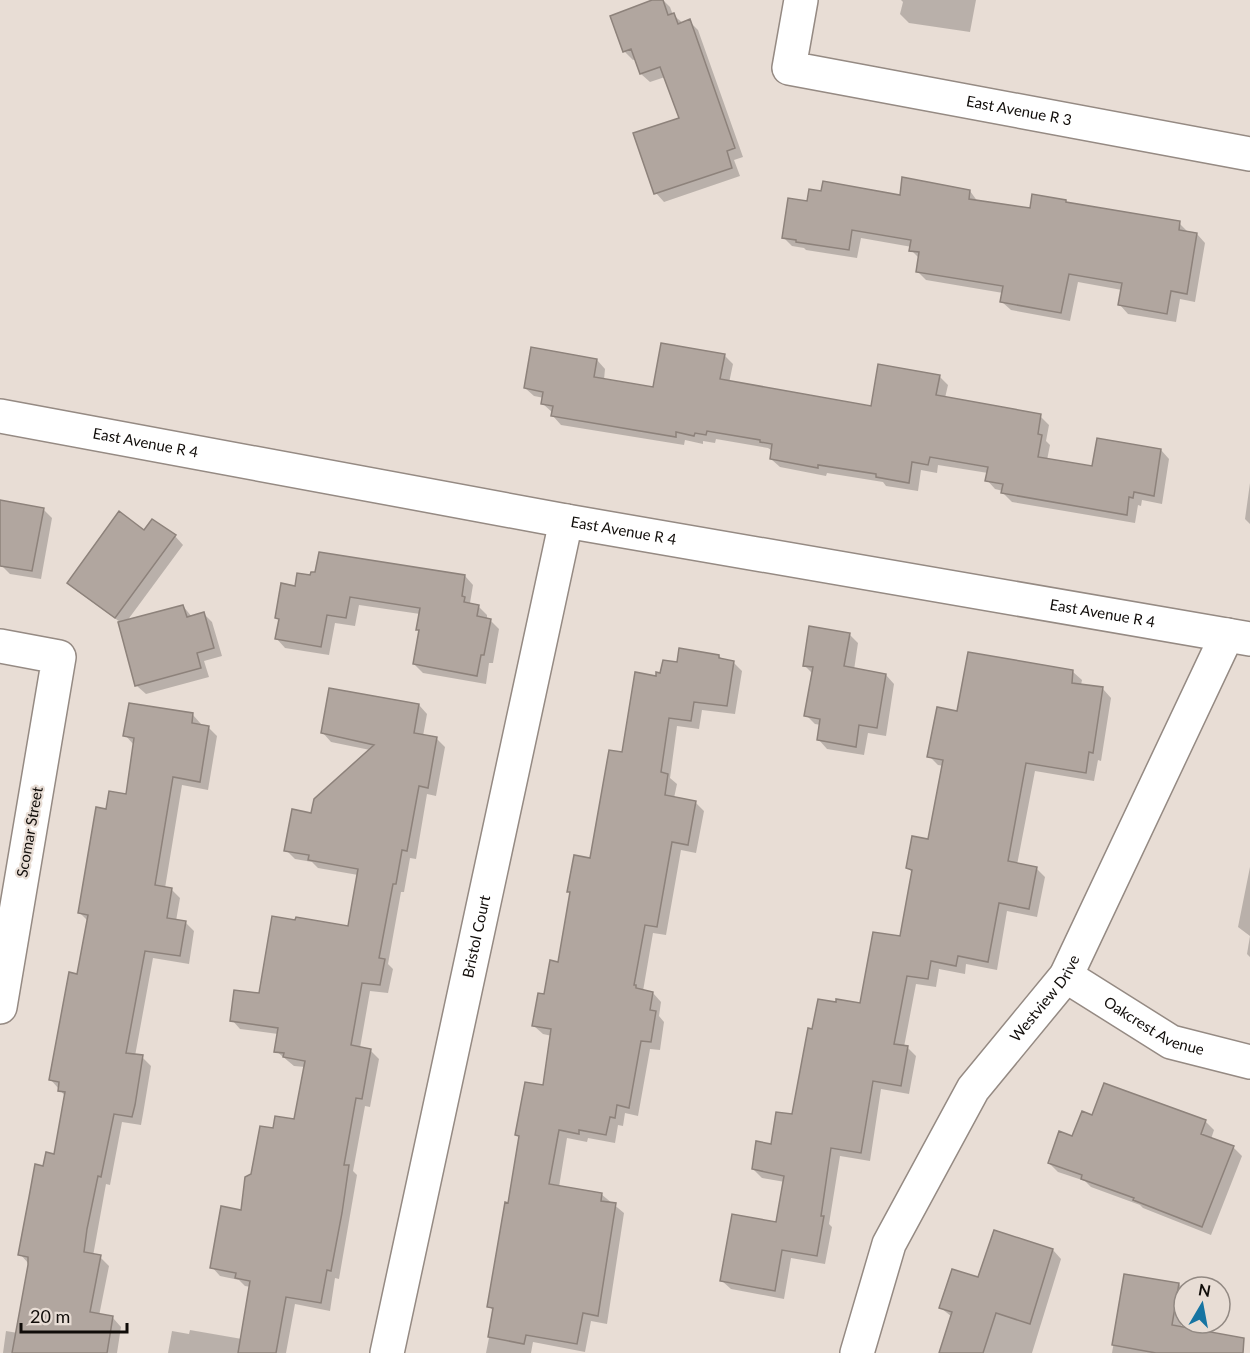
<svg xmlns="http://www.w3.org/2000/svg" width="1250" height="1353" font-family="Lato,sans-serif">
  <rect width="100%" height="100%" fill="#e8ddd5"/>
  <path fill="#0003" d="M 656,0 L 663,0 L 670,7 L 673,15 L 683,23 L 689,21 L 698,30 L 743,157 L 734,160 L 740,176 L 664,202 L 656,193 L 681,119 L 665,77 L 650,82 L 641,74 L 636,59 L 633,60 L 624,51 Z
    M 901,0 L 976,0 L 970,32 L 909,23 L 900,14 L 903,2 Z
    M 970,191 L 978,202 L 1031,209 L 1067,204 L 1179,223 L 1188,232 L 1197,234 L 1205,243 L 1195,302 L 1180,299 L 1176,322 L 1128,314 L 1120,305 L 1122,290 L 1078,282 L 1070,321 L 1011,310 L 1002,302 L 1003,293 L 926,280 L 918,272 L 920,259 L 911,250 L 912,247 L 861,238 L 857,258 L 806,250 L 804,248 L 792,246 L 783,237 L 808,203 Z
    M 724,355 L 733,364 L 729,383 L 872,408 L 939,376 L 948,385 L 945,398 L 1040,416 L 1049,425 L 1046,441 L 1050,445 L 1047,460 L 1093,468 L 1161,450 L 1169,459 L 1162,504 L 1142,500 L 1141,506 L 1138,505 L 1135,523 L 1012,502 L 1003,493 L 1003,491 L 995,489 L 987,480 L 988,473 L 938,465 L 937,473 L 921,470 L 918,491 L 886,486 L 883,482 L 827,473 L 826,476 L 780,467 L 771,459 L 773,451 L 768,448 L 716,439 L 715,443 L 703,441 L 703,444 L 685,440 L 684,445 L 561,425 L 553,416 L 553,413 L 543,404 L 544,398 L 534,396 L 525,388 L 597,360 L 605,369 L 604,380 L 654,389 Z
    M 1250,483 L 1250,524 L 1245,519 Z
    M 0,502 L 43,509 L 52,518 L 41,579 L 10,574 L 1,565 Z
    M 144,532 L 175,536 L 183,545 L 127,621 L 183,606 L 192,617 L 203,613 L 212,622 L 222,656 L 204,661 L 209,677 L 146,694 L 137,686 L 120,622 L 77,591 L 69,583 Z
    M 465,576 L 473,585 L 470,603 L 479,607 L 487,615 L 487,619 L 490,620 L 499,629 L 493,663 L 489,663 L 486,684 L 423,673 L 414,664 L 420,632 L 417,629 L 420,614 L 359,605 L 355,626 L 335,623 L 329,655 L 285,648 L 277,639 L 280,621 L 277,618 L 296,588 L 311,577 Z
    M 849,634 L 858,643 L 854,670 L 886,675 L 894,684 L 886,736 L 868,733 L 864,755 L 827,749 L 819,740 L 821,725 L 815,724 L 806,715 L 813,674 L 804,665 Z
    M 719,656 L 723,660 L 733,662 L 742,671 L 735,714 L 702,710 L 699,729 L 677,726 L 670,778 L 677,784 L 674,798 L 695,802 L 704,811 L 696,853 L 681,850 L 666,935 L 653,933 L 643,991 L 653,993 L 661,1002 L 659,1016 L 664,1022 L 660,1050 L 650,1049 L 638,1116 L 625,1113 L 623,1126 L 618,1125 L 615,1143 L 588,1138 L 587,1142 L 567,1138 L 559,1187 L 601,1194 L 624,1213 L 607,1324 L 591,1321 L 585,1352 L 533,1342 L 531,1353 L 486,1353 L 494,1312 L 489,1306 L 510,1205 L 520,1138 L 517,1134 L 545,1087 L 552,1036 L 543,1034 L 534,1026 L 559,963 L 572,894 L 569,891 L 591,859 L 623,754 L 657,678 L 678,663 Z
    M 1073,672 L 1082,680 L 1081,685 L 1103,689 L 1111,698 L 1101,761 L 1098,760 L 1094,781 L 1035,771 L 1017,865 L 1036,868 L 1045,877 L 1037,917 L 1007,911 L 997,970 L 966,964 L 965,974 L 939,969 L 936,987 L 916,984 L 904,1047 L 907,1047 L 916,1056 L 909,1094 L 881,1089 L 870,1161 L 840,1156 L 829,1224 L 832,1227 L 825,1264 L 791,1258 L 784,1299 L 731,1289 L 722,1281 L 777,1223 L 785,1182 L 762,1178 L 753,1169 L 793,1116 L 814,1030 L 861,1005 L 901,938 L 913,873 L 908,868 L 930,841 L 944,766 L 938,765 L 929,756 L 958,713 Z
    M 419,705 L 427,714 L 423,736 L 436,738 L 445,747 L 436,796 L 427,794 L 416,859 L 410,858 L 404,892 L 401,892 L 388,964 L 393,969 L 388,993 L 370,991 L 360,1048 L 370,1050 L 379,1059 L 370,1107 L 365,1106 L 353,1171 L 357,1175 L 339,1279 L 335,1278 L 330,1311 L 295,1304 L 286,1353 L 168,1353 L 172,1331 L 189,1334 L 190,1330 L 242,1339 L 251,1287 L 245,1286 L 239,1280 L 220,1276 L 212,1267 L 242,1211 L 253,1175 L 275,1129 L 295,1121 L 305,1067 L 294,1066 L 276,1051 L 278,1034 L 240,1029 L 232,1020 L 260,995 L 349,927 L 358,875 L 318,868 L 312,862 L 295,859 L 286,850 L 312,815 L 370,750 L 331,742 L 323,733 Z
    M 193,715 L 201,724 L 201,726 L 208,727 L 217,736 L 208,790 L 182,785 L 165,888 L 171,889 L 180,898 L 176,921 L 185,922 L 194,931 L 189,964 L 153,958 L 135,1056 L 142,1057 L 151,1066 L 143,1114 L 141,1125 L 122,1122 L 110,1185 L 106,1184 L 93,1256 L 100,1257 L 109,1266 L 99,1316 L 113,1318 L 121,1327 L 117,1353 L 3,1353 L 6,1331 L 18,1333 L 29,1264 L 20,1254 L 45,1168 L 55,1156 L 66,1097 L 51,1080 L 79,975 L 88,921 L 79,912 L 107,810 L 127,796 L 134,745 L 125,735 Z
    M 1250,867 L 1250,957 L 1247,954 L 1250,936 L 1238,927 Z
    M 1105,1085 L 1206,1122 L 1214,1130 L 1211,1139 L 1233,1147 L 1242,1156 L 1211,1235 L 1143,1208 L 1140,1205 L 1091,1187 L 1085,1181 L 1058,1172 L 1049,1163 L 1093,1117 Z
    M 995,1232 L 1053,1250 L 1061,1259 L 1032,1353 L 941,1353 L 952,1317 L 941,1308 L 979,1279 Z
    M 1125,1275 L 1179,1284 L 1184,1290 L 1184,1312 L 1181,1328 L 1212,1353 L 1112,1353 Z"/>
  <path fill="#b1a69f" stroke="#8d827b" stroke-width="1.5" d="M 652,0 L 663,0 L 668,15 L 674,13 L 678,24 L 690,19 L 735,148 L 727,151 L 732,168 L 654,194 L 633,133 L 679,118 L 660,67 L 640,74 L 631,49 L 623,52 L 610,16 Z
    M 902,177 L 970,190 L 969,199 L 1030,208 L 1032,194 L 1066,200 L 1066,202 L 1180,221 L 1179,230 L 1197,233 L 1187,294 L 1171,291 L 1167,314 L 1118,305 L 1122,283 L 1069,274 L 1061,313 L 1000,302 L 1003,286 L 916,272 L 919,252 L 909,251 L 911,240 L 852,230 L 849,250 L 796,242 L 796,240 L 782,238 L 788,198 L 807,201 L 809,189 L 821,191 L 823,181 L 900,195 Z
    M 661,343 L 725,354 L 720,379 L 871,406 L 878,364 L 940,375 L 936,395 L 1041,414 L 1038,434 L 1042,435 L 1038,457 L 1092,466 L 1097,438 L 1161,449 L 1154,496 L 1134,492 L 1133,498 L 1129,497 L 1127,515 L 1001,493 L 1003,484 L 985,481 L 988,467 L 930,457 L 928,465 L 912,462 L 909,483 L 876,477 L 876,474 L 818,465 L 818,468 L 770,459 L 772,444 L 760,442 L 760,440 L 707,431 L 706,435 L 695,433 L 694,436 L 676,432 L 676,437 L 551,416 L 553,406 L 541,404 L 543,392 L 524,388 L 531,347 L 597,359 L 594,377 L 653,387 Z
    M 0,500 L 44,508 L 32,571 L 0,566 Z
    M 119,511 L 144,530 L 152,519 L 176,535 L 115,618 L 67,583 Z
    M 319,552 L 465,575 L 462,596 L 465,597 L 464,602 L 479,605 L 477,616 L 491,619 L 484,655 L 481,655 L 477,676 L 413,664 L 419,630 L 416,630 L 420,608 L 350,597 L 346,618 L 327,615 L 321,647 L 275,639 L 279,619 L 275,618 L 281,583 L 295,586 L 297,573 L 310,575 L 311,572 L 315,572 Z
    M 183,605 L 187,617 L 204,612 L 214,648 L 197,653 L 201,668 L 135,686 L 118,622 Z
    M 809,626 L 850,633 L 844,666 L 886,674 L 877,728 L 859,725 L 856,747 L 817,740 L 820,719 L 804,716 L 813,667 L 803,666 Z
    M 679,648 L 719,655 L 719,658 L 734,661 L 727,706 L 694,702 L 691,721 L 669,718 L 661,772 L 668,774 L 665,795 L 696,801 L 688,845 L 672,842 L 657,927 L 645,925 L 634,985 L 636,985 L 636,988 L 653,992 L 650,1010 L 656,1011 L 651,1042 L 641,1041 L 629,1108 L 617,1105 L 615,1118 L 610,1117 L 606,1135 L 579,1130 L 579,1134 L 559,1130 L 549,1184 L 602,1193 L 601,1201 L 616,1203 L 598,1316 L 583,1313 L 577,1344 L 526,1335 L 524,1344 L 488,1337 L 493,1308 L 487,1307 L 505,1202 L 508,1203 L 519,1136 L 515,1135 L 525,1082 L 543,1085 L 551,1029 L 532,1026 L 538,993 L 544,994 L 550,960 L 558,962 L 570,892 L 567,892 L 574,855 L 590,858 L 609,750 L 622,752 L 635,672 L 656,676 L 656,672 L 660,673 L 663,660 L 677,662 Z
    M 968,652 L 1073,670 L 1072,683 L 1103,687 L 1093,753 L 1089,752 L 1086,773 L 1026,763 L 1008,861 L 1037,867 L 1029,909 L 999,903 L 988,962 L 958,956 L 956,966 L 931,961 L 928,979 L 907,976 L 894,1044 L 908,1046 L 901,1086 L 873,1081 L 861,1153 L 831,1148 L 821,1216 L 824,1216 L 817,1256 L 782,1250 L 775,1291 L 720,1281 L 732,1214 L 776,1222 L 784,1176 L 752,1169 L 756,1141 L 771,1144 L 776,1112 L 792,1114 L 808,1028 L 812,1029 L 818,999 L 836,1002 L 836,999 L 860,1003 L 873,932 L 900,936 L 912,870 L 906,868 L 912,836 L 928,839 L 943,760 L 927,757 L 937,707 L 957,711 Z
    M 329,688 L 419,704 L 414,733 L 437,737 L 428,788 L 419,786 L 407,851 L 402,850 L 396,884 L 393,884 L 379,958 L 385,959 L 380,985 L 362,983 L 351,1045 L 371,1049 L 362,1099 L 356,1098 L 344,1165 L 349,1165 L 342,1213 L 331,1271 L 327,1270 L 321,1303 L 286,1297 L 276,1353 L 238,1353 L 250,1281 L 235,1278 L 236,1273 L 210,1268 L 221,1206 L 241,1210 L 245,1177 L 251,1174 L 260,1126 L 273,1128 L 275,1116 L 294,1119 L 305,1061 L 283,1057 L 284,1053 L 274,1052 L 278,1028 L 230,1021 L 234,990 L 259,993 L 272,916 L 295,920 L 296,917 L 348,926 L 358,869 L 308,860 L 309,855 L 284,851 L 292,809 L 311,813 L 314,799 L 374,745 L 321,733 Z
    M 129,703 L 193,713 L 192,723 L 209,726 L 200,782 L 173,777 L 155,885 L 172,888 L 167,918 L 186,921 L 180,956 L 145,951 L 126,1053 L 143,1055 L 135,1105 L 132,1117 L 114,1114 L 101,1177 L 98,1176 L 87,1229 L 84,1252 L 101,1255 L 90,1312 L 113,1316 L 107,1353 L 12,1353 L 28,1265 L 28,1257 L 18,1255 L 29,1197 L 35,1164 L 43,1166 L 46,1152 L 54,1154 L 65,1092 L 58,1091 L 59,1082 L 49,1080 L 69,972 L 77,974 L 88,915 L 78,913 L 96,807 L 106,809 L 109,791 L 126,794 L 134,738 L 123,736 Z
    M 1104,1083 L 1206,1120 L 1201,1134 L 1234,1146 L 1202,1227 L 1133,1200 L 1134,1198 L 1081,1179 L 1082,1175 L 1048,1163 L 1059,1131 L 1072,1136 L 1082,1111 L 1092,1115 Z
    M 994,1230 L 1053,1249 L 1030,1324 L 996,1313 L 983,1353 L 939,1353 L 952,1312 L 939,1308 L 952,1269 L 978,1277 Z
    M 1124,1274 L 1179,1283 L 1172,1325 L 1244,1338 L 1243,1353 L 1156,1353 L 1112,1345 Z"/>
  <g fill="none" stroke-linecap="round" stroke-linejoin="round">
    <g stroke="#958a83" stroke-width="36">
      <g id="street">
        <path id="s1" d="M 801,0 L 789,68 L 1250,154"/>
        <path id="s2" d="M 0,416 L 566,521 L 1250,639"/>
        <path d="M 0,646 L 59,657 L 0,1007"/>
        <path id="s3" d="M 1066,976 L 1171,1042 L 1250,1062"/>
        <path id="s4" d="M 387,1353 L 566,521"/>
        <path id="s5" d="M 857,1353 L 889,1244 L 973,1089 L 1066,976 L 1227,635"/>
      </g>
    </g>
    <use href="#street" stroke="#fff" stroke-width="33"/>
  </g>
  <g text-anchor="middle" stroke-width="4.5" stroke-linejoin="round" paint-order="stroke">
    <g font-size="15" fill="#100c09" stroke="#e8ddd5">
      <text dy="5" stroke="none"><textPath href="#s1" startOffset="303">East Avenue R 3</textPath></text>
      <text dy="5" stroke="none"><textPath href="#s2" startOffset="148">East Avenue R 4</textPath></text>
      <text dy="5" stroke="none"><textPath href="#s2" startOffset="634">East Avenue R 4</textPath></text>
      <text dy="5" stroke="none"><textPath href="#s2" startOffset="1120">East Avenue R 4</textPath></text>
      <text transform="translate(30 832) rotate(-80)" y="5">Scomar Street</text>
      <text dy="5" stroke="none"><textPath href="#s4" startOffset="426">Bristol Court</textPath></text>
      <text dy="5" stroke="none"><textPath href="#s5" startOffset="406">Westview Drive</textPath></text>
      <text dy="5" stroke="none"><textPath href="#s3" startOffset="102">Oakcrest Avenue</textPath></text>
    </g>
  </g>
  <g transform="translate(1202 1305) rotate(10)"><circle r="28" fill="#e8ddd5" stroke="#928983" stroke-width="1.5"/>
  <path d="M0-4.5L10 22L0 15L-10 22Z" fill="#1674a2"/>
  <text y="-9" font-size="16" font-weight="bold" text-anchor="middle" fill="#100c09">N</text>
  </g>
  <path d="M21 1323v9h106v-9" fill="none" stroke="#100c09" stroke-width="3"/>
  <text x="30" y="1323" font-size="18" fill="#100c09" stroke="#e8ddd5" stroke-width="4.5" paint-order="stroke">20 m</text>
</svg>
